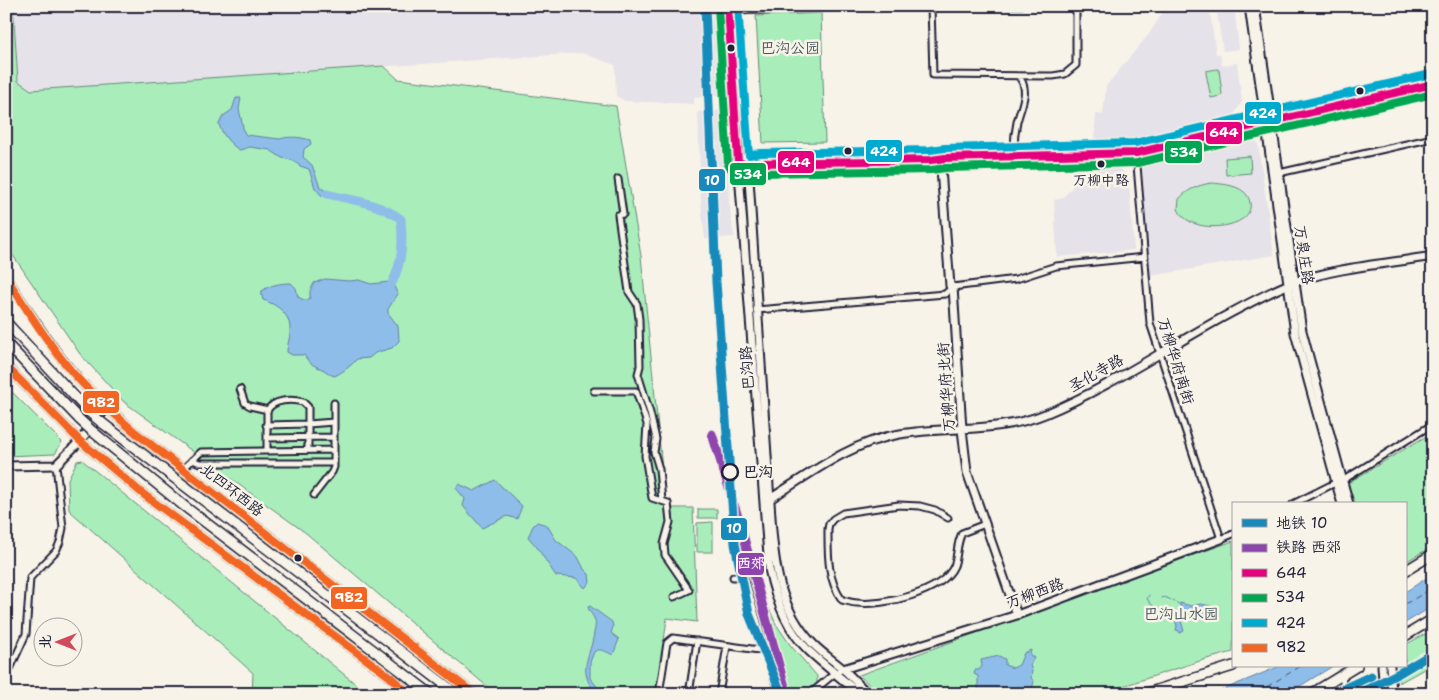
<svg xmlns="http://www.w3.org/2000/svg" width="1439" height="700" font-family="'Shantell Sans','LXGW WenKai TC',sans-serif">
  <rect width="100%" height="100%" fill="#f7f3e8"/>
  <filter id="ink" filterUnits="userSpaceOnUse"><feTurbulence type="fractalNoise" baseFrequency=".02" numOctaves="2"/><feDisplacementMap in="SourceGraphic" scale="10" xChannelSelector="R" yChannelSelector="G"/><feConvolveMatrix kernelMatrix="1 2 1 2 8 2 1 2 1" color-interpolation-filters="sRGB"/></filter>
  <g filter="url(#ink)">
    <path fill="#e5e2e9" d="M 13,6 L 715,6 L 721,95 L 694,98 L 694,104 L 625,101 L 616,96 L 615,65 L 582,53 L 31,91 L 18,82 Z
      M 1167,6 L 1234,6 L 1239,49 L 1223,51 L 1217,13 L 1210,13 L 1216,54 L 1220,54 L 1222,66 L 1237,63 L 1242,102 L 1234,114 L 1133,138 L 1094,141 L 1096,114 L 1103,115 L 1106,86 L 1149,34 Z
      M 724,110 L 728,155 L 729,202 L 734,237 L 705,239 L 701,202 L 698,112 Z
      M 1248,137 L 1258,143 L 1274,255 L 1150,276 L 1142,169 L 1149,161 Z
      M 1098,168 L 1120,169 L 1125,173 L 1129,183 L 1134,250 L 1057,257 L 1054,200 L 1063,198 L 1078,180 L 1083,177 L 1098,175 Z"/>
    <path fill="#a9eeba" stroke="#66887a" d="M 6,6 L 13,6 L 18,81 L 31,90 L 384,66 L 398,79 L 616,106 L 641,256 L 666,508 L 693,508 L 697,622 L 667,618 L 657,694 L 496,694 L 306,533 L 124,402 L 80,354 L 6,245 Z
      M 935,6 L 1023,6 L 1023,9 L 935,10 Z
      M 821,13 L 825,142 L 763,143 L 756,16 Z
      M 1217,69 L 1219,70 L 1222,94 L 1220,96 L 1211,98 L 1206,73 L 1206,71 Z
      M 1250,156 L 1251,173 L 1226,175 L 1225,158 Z
      M 1211,183 C 1225,184 1248,186 1250,203 C 1251,208 1249,213 1245,217 C 1229,231 1187,231 1178,209 L 1179,199 C 1188,189 1199,185 1211,183 Z
      M 6,386 L 62,442 L 55,454 L 6,456 Z
      M 1433,432 L 1433,546 L 1405,562 L 1405,504 L 1355,504 L 1348,483 Z
      M 82,460 L 368,694 L 252,694 L 253,673 L 69,510 L 68,479 L 77,461 Z
      M 698,509 L 717,509 L 717,518 L 698,518 Z
      M 713,522 L 713,552 L 697,552 L 697,523 Z
      M 1233,541 L 1233,652 L 1203,660 L 1114,689 L 1114,694 L 879,694 L 859,675 Z
      M 765,599 L 776,624 L 791,646 L 817,676 L 817,683 L 806,694 L 789,694 L 785,671 Z
      M 1425,634 L 1433,641 L 1433,664 L 1399,683 L 1398,666 L 1405,666 L 1405,645 Z
      M 835,687 L 843,694 L 820,694 L 828,688 Z"/>
    <path fill="#8fbde9" stroke="#637fa3" d="M 236,98 L 241,98 L 239,109 L 244,132 L 246,135 L 280,139 C 288,136 301,137 310,140 L 311,144 L 304,149 L 303,157 L 312,165 L 320,187 L 329,193 L 322,196 L 315,188 L 309,169 L 300,166 L 292,160 L 282,158 L 270,150 L 250,147 L 240,150 C 231,146 221,133 219,124 L 223,116 L 232,110 Z
      M 325,279 L 349,281 L 359,280 L 371,284 L 389,282 L 392,283 L 398,294 L 388,309 L 388,313 L 398,326 L 399,341 L 392,348 L 375,353 L 369,358 L 357,359 C 351,366 344,371 335,376 C 330,375 329,373 324,370 C 314,365 311,366 304,355 L 292,355 L 287,352 C 287,344 291,336 290,328 C 289,312 275,304 263,300 L 261,292 C 268,285 281,283 291,283 L 296,288 L 298,297 L 304,300 L 307,300 L 310,298 L 310,291 L 314,283 Z
      M 495,480 L 522,506 L 517,519 L 507,516 L 482,528 L 463,506 L 465,499 L 456,488 L 459,484 L 474,491 Z
      M 537,522 L 547,525 L 556,540 L 578,557 L 584,569 L 589,574 L 590,582 L 585,588 L 576,578 L 556,576 L 536,546 L 528,537 L 533,526 Z
      M 1433,574 L 1433,606 L 1405,623 L 1405,592 Z
      M 1180,603 L 1191,606 L 1201,604 L 1215,607 L 1211,619 L 1202,618 L 1185,612 L 1181,621 L 1184,631 L 1180,633 L 1179,631 L 1176,630 L 1177,626 L 1174,616 L 1180,613 Z
      M 590,606 L 612,622 L 613,627 L 611,633 L 619,639 L 613,655 C 607,652 599,647 594,652 L 590,662 L 590,678 L 600,690 L 600,694 L 595,693 C 577,668 590,659 594,633 C 595,629 596,624 595,621 C 594,615 589,613 588,607 Z
      M 1031,650 L 1030,655 L 1034,658 L 1030,665 L 1032,671 L 1031,678 L 1034,681 L 1032,690 C 1020,690 1010,697 998,691 C 991,695 984,695 978,691 L 978,676 L 974,674 L 975,670 L 979,670 L 982,666 L 981,660 L 999,656 L 1005,659 L 1005,665 L 1013,668 L 1019,665 L 1024,653 Z
      M 1280,666 L 1333,666 L 1300,686 L 1283,694 L 1213,694 Z"/>
    <g fill="none" stroke-linecap="round" stroke-linejoin="round">
      <path stroke="#637fa3" stroke-width="1" d="M 1149,595 L 1147,599 L 1153,606 L 1175,616
        M 1162,598 L 1165,597 L 1179,604"/>
      <path stroke="#8fbde9" stroke-width="9" d="M 327,194 C 351,200 380,203 401,219 C 403,243 403,260 392,283"/>
      <path stroke="#43506f" stroke-width="1" stroke-dasharray="6 5" stroke-linecap="butt" d="M 1405,604 L 1433,588
        M 1246,694 L 1268,686 L 1301,666"/>
      <g stroke="#22223b" stroke-width="9">
        <path id="street" d="M 931,6 L 933,75 L 1053,76 L 1065,74 L 1076,65 L 1076,6
          M 736,11 L 824,8 L 825,6
          M 1014,150 C 1014,140 1015,131 1017,122 C 1021,106 1031,89 1018,76
          M 1136,153 L 1150,323 L 1221,539 L 1233,534
          M 1279,173 L 1433,138
          M 618,179 L 623,214 L 618,215 L 629,292 L 637,304 L 639,319 L 640,366 L 638,374 L 650,413 L 656,439 L 654,452 L 659,469 L 662,501
          M 756,310 L 945,294 L 953,287 L 1016,279 L 1056,266 L 1145,257
          M 240,389 L 245,403 L 250,406 L 268,410
          M 594,391 L 636,391 L 647,424 L 645,456 L 652,498 L 668,503 L 670,522 L 664,544 L 665,555 L 689,590 L 674,597
          M 266,425 L 308,424 L 308,450
          M 267,438 L 334,437
          M 267,450 L 267,411 C 273,399 292,399 303,402 L 308,407 L 308,424 L 334,422
          M 192,460 L 200,463 L 334,463
          M 183,469 L 201,452 L 334,450
          M 314,495 L 332,472 L 334,467 L 334,403
          M 1293,504 L 1335,483 L 1342,481 L 1433,424
          M 948,518 L 935,510 L 920,506 L 899,505 L 843,513 L 833,519 L 829,524 L 828,529 C 828,554 827,579 842,600 C 847,601 852,603 857,603 C 883,606 942,593 954,566 C 958,555 956,545 962,533 L 985,524
          M 733,577 L 745,577 L 776,686 L 775,694
          M 1342,676 L 1345,694
          M 6,678 L 26,634 L 30,578 L 56,551 L 60,542 L 63,528 L 56,465
          M 659,694 L 667,643 L 673,638 L 766,651
          M 689,694 L 697,641
          M 719,694 L 727,646
          M 810,694 L 835,673 L 843,669"/>
      </g>
      <g stroke="#22223b" stroke-width="11">
        <path id="secondary" d="M 728,6 L 732,49 L 739,173 L 769,569 C 775,598 787,630 809,651 C 825,666 843,679 859,694
          M 736,6 L 747,148 L 771,517 C 774,564 779,610 814,645 C 823,654 834,661 843,669 C 852,677 860,686 868,694
          M 1249,6 L 1295,333 L 1342,504
          M 1255,6 L 1302,331 L 1349,504
          M 945,155 L 941,169 L 950,286 L 953,287 L 962,429 L 967,472 L 1017,615
          M 745,158 L 760,155 L 930,153 L 944,151 L 1141,147 L 1433,78
          M 745,165 L 1136,153 L 1433,84
          M 6,277 C 25,306 43,335 65,363 C 85,389 111,411 136,433 L 474,694
          M 6,366 L 80,441 L 143,494 L 389,676 L 409,694
          M 6,466 L 56,465 L 80,441 L 107,407
          M 770,499 C 811,473 851,442 900,434 C 949,426 999,433 1045,414 C 1104,390 1162,351 1218,320 C 1242,307 1266,293 1292,283 C 1337,267 1386,264 1433,256
          M 1382,666 L 1384,694
          M 1390,666 L 1392,694
          M 843,669 L 1017,615 L 1221,539"/>
      </g>
      <g stroke="#22223b" stroke-width="12">
        <path id="highway" d="M 6,322 L 88,411
          M 6,343 L 80,420
          M 101,422 L 457,694
          M 92,431 L 184,506 L 431,694
          M 1405,571 L 1433,554
          M 1405,636 L 1433,619
          M 1144,694 L 1233,666
          M 1311,694 L 1357,666"/>
      </g>
      <use href="#street" stroke="#f7f3e8" stroke-width="5"/>
      <use href="#secondary" stroke="#f7f3e8" stroke-width="7"/>
      <use href="#highway" stroke="#f7f3e8" stroke-width="9"/>
      <g stroke="#22223b" stroke-width="12" stroke-linecap="butt">
        <path id="highway-bridge" d="M 88,411 L 101,422
          M 80,420 L 92,431"/>
      </g>
      <use href="#highway-bridge" stroke="#f7f3e8" stroke-width="9"/>
      <g stroke="#f7f3e8" stroke-width="11">
        <path id="bus-1" d="M 728,6 L 738,162 L 748,165 L 760,163 L 931,160 L 945,158 L 1136,153 L 1433,84"/>
      </g>
      <g stroke="#f7f3e8" stroke-width="11">
        <path id="bus-2" d="M 718,7 L 728,164 C 733,177 750,175 761,173 L 931,170 L 946,168 L 1137,163 L 1433,94"/>
      </g>
      <g stroke="#f7f3e8" stroke-width="11">
        <path id="bus-3" d="M 738,6 L 749,155 L 760,153 L 930,150 L 945,148 L 1135,143 L 1431,74"/>
      </g>
      <g stroke="#f7f3e8" stroke-width="11">
        <path id="bus-4" d="M 6,277 C 27,310 47,342 72,372 C 91,394 114,414 136,433 L 474,694
          M 6,366 L 80,441 L 143,494 L 389,676 L 409,694"/>
      </g>
      <use href="#bus-1" stroke="#e5007d" stroke-width="8"/>
      <use href="#bus-2" stroke="#00a651" stroke-width="8"/>
      <use href="#bus-3" stroke="#00a9ce" stroke-width="8"/>
      <use href="#bus-4" stroke="#f26522" stroke-width="8"/>
      <g stroke="#f7f3e8" stroke-width="12">
        <path id="rail-1" d="M 712,434 L 739,520 L 787,694"/>
      </g>
      <use href="#rail-1" stroke="#8e44ad" stroke-width="9"/>
      <g stroke="#f7f3e8" stroke-width="12">
        <path id="metro-1" d="M 705,6 L 716,282 L 735,544 L 749,614 L 779,688 L 784,694
          M 1332,694 L 1371,676
          M 1358,694 L 1401,672 L 1433,653"/>
      </g>
      <use href="#metro-1" stroke="#178abb" stroke-width="9"/>
    </g>
  </g>
  <g fill="#22223b" stroke="#f7f3e8" stroke-width="2">
    <circle cx="731" cy="48" r="4.5"/>
    <circle cx="1360" cy="91" r="4.5"/>
    <circle cx="848" cy="151" r="4.5"/>
    <circle cx="1101" cy="164" r="4.5"/>
    <circle cx="298" cy="558" r="4.5"/>
  </g>
  <circle fill="#f7f3e8" stroke="#22223b" stroke-width="2.5" cx="730" cy="472" r="8"/>
  <g text-anchor="middle" stroke-width="5" stroke-linejoin="round" paint-order="stroke">
    <g font-size="14" fill="#22223b" stroke="#f7f3e8">
      <text x="1101" y="185">万柳中路</text>
    </g>
    <g font-size="15" fill="#44555b" stroke="#f7f3e8">
      <text x="790" y="53">巴沟公园</text>
      <text x="1181" y="619">巴沟山水园</text>
    </g>
    <g font-size="15" fill="#22223b" stroke="#f7f3e8">
      <text transform="translate(1304 255) rotate(82)" y="5">万泉庄路</text>
      <text transform="translate(1176 361) rotate(73)" y="5">万柳华府南街</text>
      <text transform="translate(747 368) rotate(-94)" y="5">巴沟路</text>
      <text transform="translate(1096 373) rotate(-29)" y="5">圣化寺路</text>
      <text transform="translate(946 387) rotate(-94)" y="5">万柳华府北街</text>
      <text transform="translate(232 490) rotate(38)" y="5">北四环西路</text>
      <text transform="translate(1035 593) rotate(-20)" y="5">万柳西路</text>
    </g>
    <g font-size="15" font-weight="bold" fill="#22223b" stroke="#f7f3e8" text-anchor="start">
      <text x="743" y="477">巴沟</text>
    </g>
  </g>
  <g stroke="#f7f3e8" stroke-width="2">
    <rect x="1244" y="101" width="38" height="24" rx="5" fill="#00a9ce"/>
    <rect x="1205" y="121" width="38" height="24" rx="5" fill="#e5007d"/>
    <rect x="865" y="139" width="38" height="24" rx="5" fill="#00a9ce"/>
    <rect x="1164" y="140" width="39" height="24" rx="5" fill="#00a651"/>
    <rect x="777" y="150" width="38" height="24" rx="5" fill="#e5007d"/>
    <rect x="729" y="162" width="38" height="24" rx="5" fill="#00a651"/>
    <rect x="698" y="168" width="28" height="24" rx="5" fill="#178abb"/>
    <rect x="82" y="390" width="38" height="24" rx="5" fill="#f26522"/>
    <rect x="720" y="517" width="28" height="24" rx="5" fill="#178abb"/>
    <rect x="737" y="552" width="28" height="24" rx="5" fill="#8e44ad"/>
    <rect x="330" y="586" width="38" height="24" rx="5" fill="#f26522"/>
  </g>
  <g font-size="14" text-anchor="middle" font-weight="bold" fill="#fff">
    <text x="1263" y="118">424</text>
    <text x="1224" y="137">644</text>
    <text x="884" y="156">424</text>
    <text x="1184" y="157">534</text>
    <text x="796" y="167">644</text>
    <text x="748" y="179">534</text>
    <text x="712" y="185">10</text>
    <text x="101" y="407">982</text>
    <text x="734" y="533">10</text>
    <text x="751" y="568">西郊</text>
    <text x="349" y="602">982</text>
  </g>
  <rect width="1439" height="700" fill="none" stroke="#f7f3e8" stroke-width="25"/>
  <rect x="12" y="12" width="1414" height="675" fill="none" stroke="#22223b" stroke-width="2" filter="url(#ink)"/>
  <rect x="1232" y="502" width="175" height="165" fill="#f7f3e8" stroke="#a29fa3"/>
  <rect x="1242" y="519" width="25" height="8" fill="#178abb" stroke="#a29fa3"/>
  <text x="1276" y="528" font-size="15" fill="#22223b">地铁 10</text>
  <rect x="1242" y="544" width="25" height="8" fill="#8e44ad" stroke="#a29fa3"/>
  <text x="1276" y="552" font-size="15" fill="#22223b">铁路 西郊</text>
  <rect x="1242" y="569" width="25" height="8" fill="#e5007d" stroke="#a29fa3"/>
  <text x="1276" y="578" font-size="15" fill="#22223b">644</text>
  <rect x="1242" y="594" width="25" height="8" fill="#00a651" stroke="#a29fa3"/>
  <text x="1276" y="602" font-size="15" fill="#22223b">534</text>
  <rect x="1242" y="619" width="25" height="8" fill="#00a9ce" stroke="#a29fa3"/>
  <text x="1276" y="628" font-size="15" fill="#22223b">424</text>
  <rect x="1242" y="644" width="25" height="8" fill="#f26522" stroke="#a29fa3"/>
  <text x="1276" y="652" font-size="15" fill="#22223b">982</text>
  <g transform="translate(58 642) rotate(270)"><circle r="24" fill="#f7f3e8" stroke="#a29fa3"/>
  <path d="M0-4L9 19L0 12L-9 19Z" fill="#d1495b"/>
  <text y="-8" font-size="14" font-weight="bold" text-anchor="middle" fill="#22223b">北</text>
  </g>
</svg>
